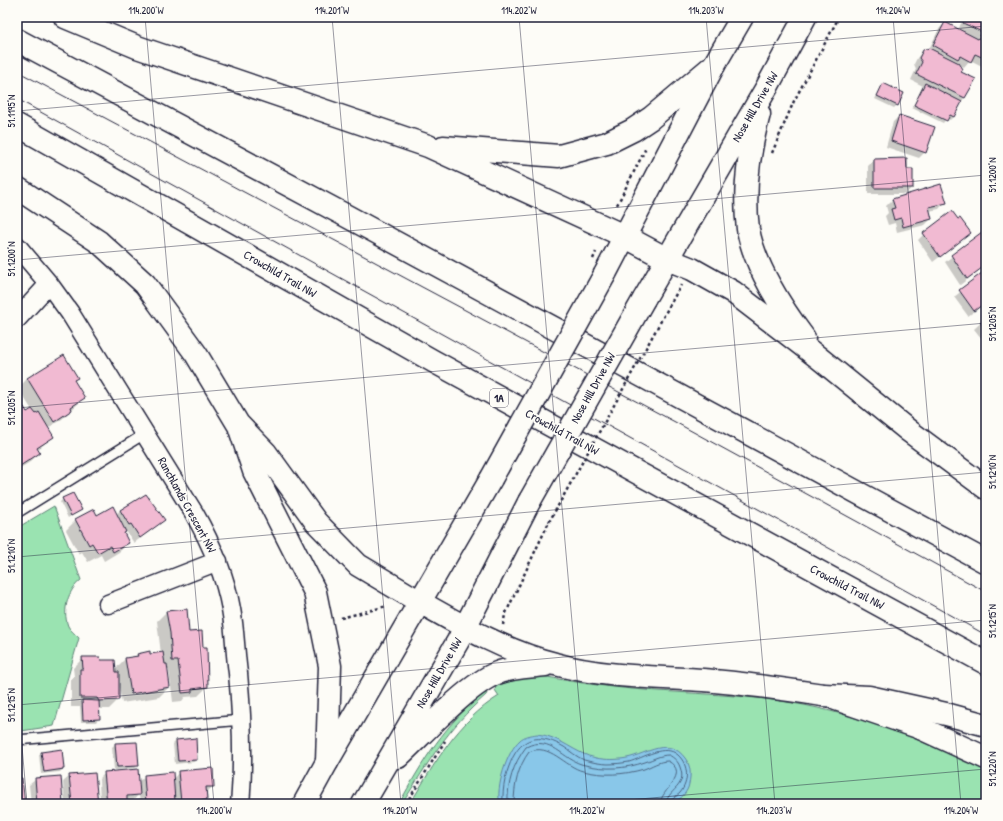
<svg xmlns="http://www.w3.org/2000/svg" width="1003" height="821" font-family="'Patrick Hand',sans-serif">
  <rect width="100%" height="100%" fill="#fdfcf7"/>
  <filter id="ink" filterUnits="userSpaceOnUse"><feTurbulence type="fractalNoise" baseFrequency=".025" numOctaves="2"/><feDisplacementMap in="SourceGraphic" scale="8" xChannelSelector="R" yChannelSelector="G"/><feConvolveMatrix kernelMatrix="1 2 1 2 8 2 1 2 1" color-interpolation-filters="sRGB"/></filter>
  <g filter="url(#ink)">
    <path fill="#9ae3b1" stroke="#5e8276" d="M 54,506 L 81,580 C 68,590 62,610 68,626 C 70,630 75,634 79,638 L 54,726 L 21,731 L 17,726 L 17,528 Z
      M 542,676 C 572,682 602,686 632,689 C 689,694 748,694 804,705 C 868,718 928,742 986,771 L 986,804 L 410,804 C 434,764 458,721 499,696 L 495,690 L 496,686 L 525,677 Z
      M 485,692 L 487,693 L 486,695 C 446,730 430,760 402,804 L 399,804 C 422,762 446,722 485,692 Z"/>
    <path fill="#89c7e9" stroke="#6085a3" d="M 537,734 C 560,736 575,754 596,758 C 606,760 616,760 627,758 C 647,754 669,736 685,758 C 691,766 691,774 689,784 C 688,792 680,800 672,804 L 500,804 C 495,789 507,751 520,740 C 524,736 531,735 537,734 Z"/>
    <path fill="#0003" d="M 964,17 L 986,17 L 986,68 L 970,60 L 964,67 L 960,65 L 962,68 L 960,72 L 964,98 L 953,117 L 950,120 L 947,118 L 943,123 L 912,108 L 923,86 L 911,80 L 916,69 L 914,64 L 917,58 L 923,51 L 929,49 L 939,29 L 945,23 L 958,30 Z
      M 883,84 L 897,105 L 894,108 L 875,99 Z
      M 899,116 L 925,152 L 919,158 L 886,147 L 893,122 Z
      M 874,160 L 906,170 L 912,187 L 906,194 L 868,194 L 868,166 Z
      M 893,199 L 945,202 L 939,209 L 929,211 L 931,219 L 925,225 L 897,232 L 895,223 L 888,225 L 885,216 L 888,213 L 886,206 Z
      M 970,233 L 933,262 L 918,240 L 924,234 Z
      M 982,233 L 986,238 L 986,265 L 960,285 L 945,262 Z
      M 986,272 L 986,303 L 968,316 L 954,297 Z
      M 986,318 L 986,344 L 974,329 Z
      M 64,356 L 77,378 L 74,381 L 84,398 L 62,419 L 48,428 L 53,437 L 37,450 L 39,453 L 30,462 L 17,470 L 17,412 L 27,413 L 32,410 L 18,388 L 27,379 Z
      M 63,499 L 80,510 L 68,518 L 60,502 Z
      M 120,510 L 164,520 L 134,543 L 126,531 L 123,533 L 128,543 L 119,552 L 104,561 L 101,555 L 88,562 L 82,552 L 79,554 L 66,530 L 76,520 L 97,516 L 116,515 Z
      M 186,610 L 188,633 L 203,648 L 207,687 L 198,696 L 185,697 L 182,701 L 173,702 L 169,670 L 167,670 L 169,687 L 159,697 L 122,703 L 119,687 L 118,700 L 109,709 L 98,709 L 98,719 L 96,722 L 81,722 L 80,707 L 71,707 L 71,679 L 74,676 L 73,668 L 83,658 L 100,661 L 114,670 L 125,659 L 134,658 L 138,654 L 150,656 L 161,654 L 157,621 L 166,612 Z
      M 176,741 L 196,759 L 194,762 L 175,764 L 173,744 Z
      M 115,744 L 138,765 L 135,768 L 114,770 L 112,747 Z
      M 42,752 L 63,769 L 60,772 L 41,774 L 39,755 Z
      M 179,772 L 213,786 L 206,793 L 206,800 L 202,804 L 175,804 L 175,800 L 170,804 L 140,804 L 139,794 L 133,801 L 126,802 L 126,804 L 100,804 L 99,779 L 105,773 L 138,782 L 145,776 L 173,779 Z
      M 70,776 L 97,804 L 65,804 L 63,782 Z
      M 36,779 L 62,804 L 31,804 L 29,785 Z"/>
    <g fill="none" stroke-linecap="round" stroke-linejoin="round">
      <path stroke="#4b6481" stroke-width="1" d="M 503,804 C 502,788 506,771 513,757 C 525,734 543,735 564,747 C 570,751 577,757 584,760 C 591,762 601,764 608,764 C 615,764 623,763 629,762 C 643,758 665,743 678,755 C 689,765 689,782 680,793 C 676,797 671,798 671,804
        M 508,804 C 507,784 513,764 526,747 C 551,734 563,761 585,765 C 606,770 625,769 645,762 C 654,759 660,755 669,755 C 674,758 678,761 680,767 C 688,788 667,789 666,804
        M 514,804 C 514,785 518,767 529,752 C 549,742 565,767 583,771 C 604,776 623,775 644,769 C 652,766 659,761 668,761 C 691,774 660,790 660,804"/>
    </g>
    <path fill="#f1bad2" stroke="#22223b" d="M 966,17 L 986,17 L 986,34 L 963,23 Z
      M 945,22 L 978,39 L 981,34 L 986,37 L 986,59 L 975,54 L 971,62 L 960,56 L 958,59 L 933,45 Z
      M 929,48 L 959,63 L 963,69 L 961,72 L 976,79 L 965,98 L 916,74 L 922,62 L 919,58 L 923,50 Z
      M 883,83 L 904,93 L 898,106 L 877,96 Z
      M 925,83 L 962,102 L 954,117 L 950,115 L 947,121 L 914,105 Z
      M 899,115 L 935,127 L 926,153 L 891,141 Z
      M 907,158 L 907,169 L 913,169 L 913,188 L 874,188 L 874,159 Z
      M 941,184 L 947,203 L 929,207 L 932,219 L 903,227 L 901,218 L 894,220 L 891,209 L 895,208 L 892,199 Z
      M 952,211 L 958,219 L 960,218 L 971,233 L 940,257 L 923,233 Z
      M 982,232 L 986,237 L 986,265 L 967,279 L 951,255 Z
      M 986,270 L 986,302 L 974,311 L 959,290 Z
      M 986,317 L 986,330 L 980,322 Z
      M 64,355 L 78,378 L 74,380 L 85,398 L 71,407 L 72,410 L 54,422 L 27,378 Z
      M 24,407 L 27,412 L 32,409 L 36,414 L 39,412 L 54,437 L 37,448 L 40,453 L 20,466 L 17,462 L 17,411 Z
      M 73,493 L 82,510 L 71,516 L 62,498 Z
      M 146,494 L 165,520 L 140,538 L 131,524 L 129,525 L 120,510 Z
      M 113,506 L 126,532 L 124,533 L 129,543 L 113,552 L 110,546 L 98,553 L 92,543 L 89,545 L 75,519 L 94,509 L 97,515 Z
      M 187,609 L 189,632 L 202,631 L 203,647 L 207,647 L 208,687 L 192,689 L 192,692 L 182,693 L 178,661 L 172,661 L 170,633 L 166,611 Z
      M 150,651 L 150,654 L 163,652 L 165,664 L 167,664 L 170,687 L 131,694 L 125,658 L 138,656 L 137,654 Z
      M 82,657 L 100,657 L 101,660 L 115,660 L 116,672 L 119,672 L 119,700 L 99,701 L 97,698 L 80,698 L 80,669 L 83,669 Z
      M 82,700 L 99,701 L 100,719 L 83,720 Z
      M 196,738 L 197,760 L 178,761 L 176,740 Z
      M 137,742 L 139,766 L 117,767 L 115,743 Z
      M 62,749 L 64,769 L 44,772 L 41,752 Z
      M 213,768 L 214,787 L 206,787 L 207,800 L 181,803 L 178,771 Z
      M 138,769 L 140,795 L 127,796 L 127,804 L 107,804 L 104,772 Z
      M 173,772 L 175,801 L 146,803 L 144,775 Z
      M 95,773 L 98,804 L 72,804 L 69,775 Z
      M 61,776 L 63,804 L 37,804 L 35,778 Z
      M 17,778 L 22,778 L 25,804 L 17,804 Z"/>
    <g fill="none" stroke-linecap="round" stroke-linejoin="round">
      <g stroke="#22223b" stroke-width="12">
        <path id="service" d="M 17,513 L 146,433
          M 17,740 L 242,720"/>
      </g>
      <g stroke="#22223b" stroke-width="21">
        <path id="minor" d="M 17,246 L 49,284 L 70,313 L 194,513 C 211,543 225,575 231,609 C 235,630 235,652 238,673 C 242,717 244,760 240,804
          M 17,319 L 49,284
          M 108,604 L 218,561"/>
      </g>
      <g stroke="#22223b" stroke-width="25">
        <path id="tertiary" d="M 836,699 L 918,727 L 986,758"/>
      </g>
      <g stroke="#22223b" stroke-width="25">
        <path id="secondary" d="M 759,114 C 749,151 743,191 748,229 C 754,265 782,309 804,338
          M 624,236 L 667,259 L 692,269 L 733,292 L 819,358 L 909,431 L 986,488
          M 605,274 L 714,65 L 742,17
          M 644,299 L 767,87 L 805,17
          M 420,602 C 462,626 507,652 555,664 C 602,677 654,677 703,680 C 743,683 783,689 823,695
          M 398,757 C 423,734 467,685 497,673 C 512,667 529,667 545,665
          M 304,804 L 327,762 L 491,479
          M 363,804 L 458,641 L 529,502"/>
      </g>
      <g stroke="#22223b" stroke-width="25">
        <path id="motorway" d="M 65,17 L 137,47 L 428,146 L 624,236
          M 17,40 L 341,213 L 986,562
          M 17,125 L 433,361 L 986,663
          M 443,147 L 559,156 L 607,143 L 633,130 L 651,118 L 714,65
          M 17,188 L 99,242 L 145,284 L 196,354 L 238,424 L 266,453 L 316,522 L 358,565 L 420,602
          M 240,429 L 254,471 L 315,592 L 330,666 L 327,762
          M 823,695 L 869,697 L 946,714 L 986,725"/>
      </g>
      <path stroke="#22223b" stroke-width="2.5" stroke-dasharray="3 3" stroke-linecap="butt" d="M 772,153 L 794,101 L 839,17
        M 617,205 L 645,150 L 644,147
        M 341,618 L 387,606
        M 503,625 L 505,615 L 549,522
        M 406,804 L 445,741"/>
      <use href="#service" stroke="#fdfcf7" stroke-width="9"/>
      <use href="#minor" stroke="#fdfcf7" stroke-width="18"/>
      <use href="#tertiary" stroke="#fdfcf7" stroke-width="22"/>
      <use href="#secondary" stroke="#fdfcf7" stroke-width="22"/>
      <use href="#motorway" stroke="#fdfcf7" stroke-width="22"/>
      <path stroke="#22223b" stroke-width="1" d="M 17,71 L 675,422 L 986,592
        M 17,99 L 986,635"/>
      <g stroke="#22223b" stroke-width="25" stroke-linecap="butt">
        <path id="secondary-bridge" d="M 491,479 L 605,274
          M 529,502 L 644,299"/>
      </g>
      <path stroke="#22223b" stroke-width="2.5" stroke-dasharray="3 3" stroke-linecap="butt" d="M 593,259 L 596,252
        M 549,522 L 681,285"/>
      <use href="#secondary-bridge" stroke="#fdfcf7" stroke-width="22"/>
    </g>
  </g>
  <path fill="none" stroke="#22223b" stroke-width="1" stroke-opacity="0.45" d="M 145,17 L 214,804M 332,17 L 401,804M 519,17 L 588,804M 706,17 L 775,804M 893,17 L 961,804M 17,111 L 986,26M 17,260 L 986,175M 17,408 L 986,323M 17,557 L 986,472M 17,688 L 27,804M 17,705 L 986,620M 582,804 L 986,769"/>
  <g text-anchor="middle" stroke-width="4" stroke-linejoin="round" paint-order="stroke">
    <rect fill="#fdfcf7" stroke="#646373" stroke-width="1" x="490" y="389" width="18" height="18" rx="3"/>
    <g font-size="11" font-weight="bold" fill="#22223b">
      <text x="499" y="402">1A</text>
    </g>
    <g font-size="12" fill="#22223b" stroke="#fdfcf7">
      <text transform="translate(755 107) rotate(-60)" y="4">Nose Hill Drive NW</text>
      <text transform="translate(280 274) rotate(30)" y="4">Crowchild Trail NW</text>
      <text transform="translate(593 388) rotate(-61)" y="4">Nose Hill Drive NW</text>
      <text transform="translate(562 432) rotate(29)" y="4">Crowchild Trail NW</text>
      <text transform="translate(187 505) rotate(61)" y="4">Ranchlands Crescent NW</text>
      <text transform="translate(847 587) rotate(28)" y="4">Crowchild Trail NW</text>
      <text transform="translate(439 673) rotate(-60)" y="4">Nose Hill Drive NW</text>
    </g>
  </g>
  <rect width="1003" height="821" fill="none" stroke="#fdfcf7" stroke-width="44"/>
  <rect x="22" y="22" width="959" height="777" fill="none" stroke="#22223b" stroke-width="1.5"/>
  <g font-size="10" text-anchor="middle" fill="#22223b">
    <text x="146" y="14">114.200°W</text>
    <text x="332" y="14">114.201°W</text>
    <text x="519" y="14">114.202°W</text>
    <text x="706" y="14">114.203°W</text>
    <text x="893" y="14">114.204°W</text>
    <text transform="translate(11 111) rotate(-90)" y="4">51.1195°N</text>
    <text transform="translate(992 175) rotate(-90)" y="4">51.1200°N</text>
    <text transform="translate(11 259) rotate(-90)" y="4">51.1200°N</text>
    <text transform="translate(992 324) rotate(-90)" y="4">51.1205°N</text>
    <text transform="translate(11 408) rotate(-90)" y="4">51.1205°N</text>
    <text transform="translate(992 472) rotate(-90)" y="4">51.1210°N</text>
    <text transform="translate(11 556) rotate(-90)" y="4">51.1210°N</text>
    <text transform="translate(992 621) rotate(-90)" y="4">51.1215°N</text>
    <text transform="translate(11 705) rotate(-90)" y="4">51.1215°N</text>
    <text transform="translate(992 769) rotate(-90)" y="4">51.1220°N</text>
    <text x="214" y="814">114.200°W</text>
    <text x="400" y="814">114.201°W</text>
    <text x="587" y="814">114.202°W</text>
    <text x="774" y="814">114.203°W</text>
    <text x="961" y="814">114.204°W</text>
  </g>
</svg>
